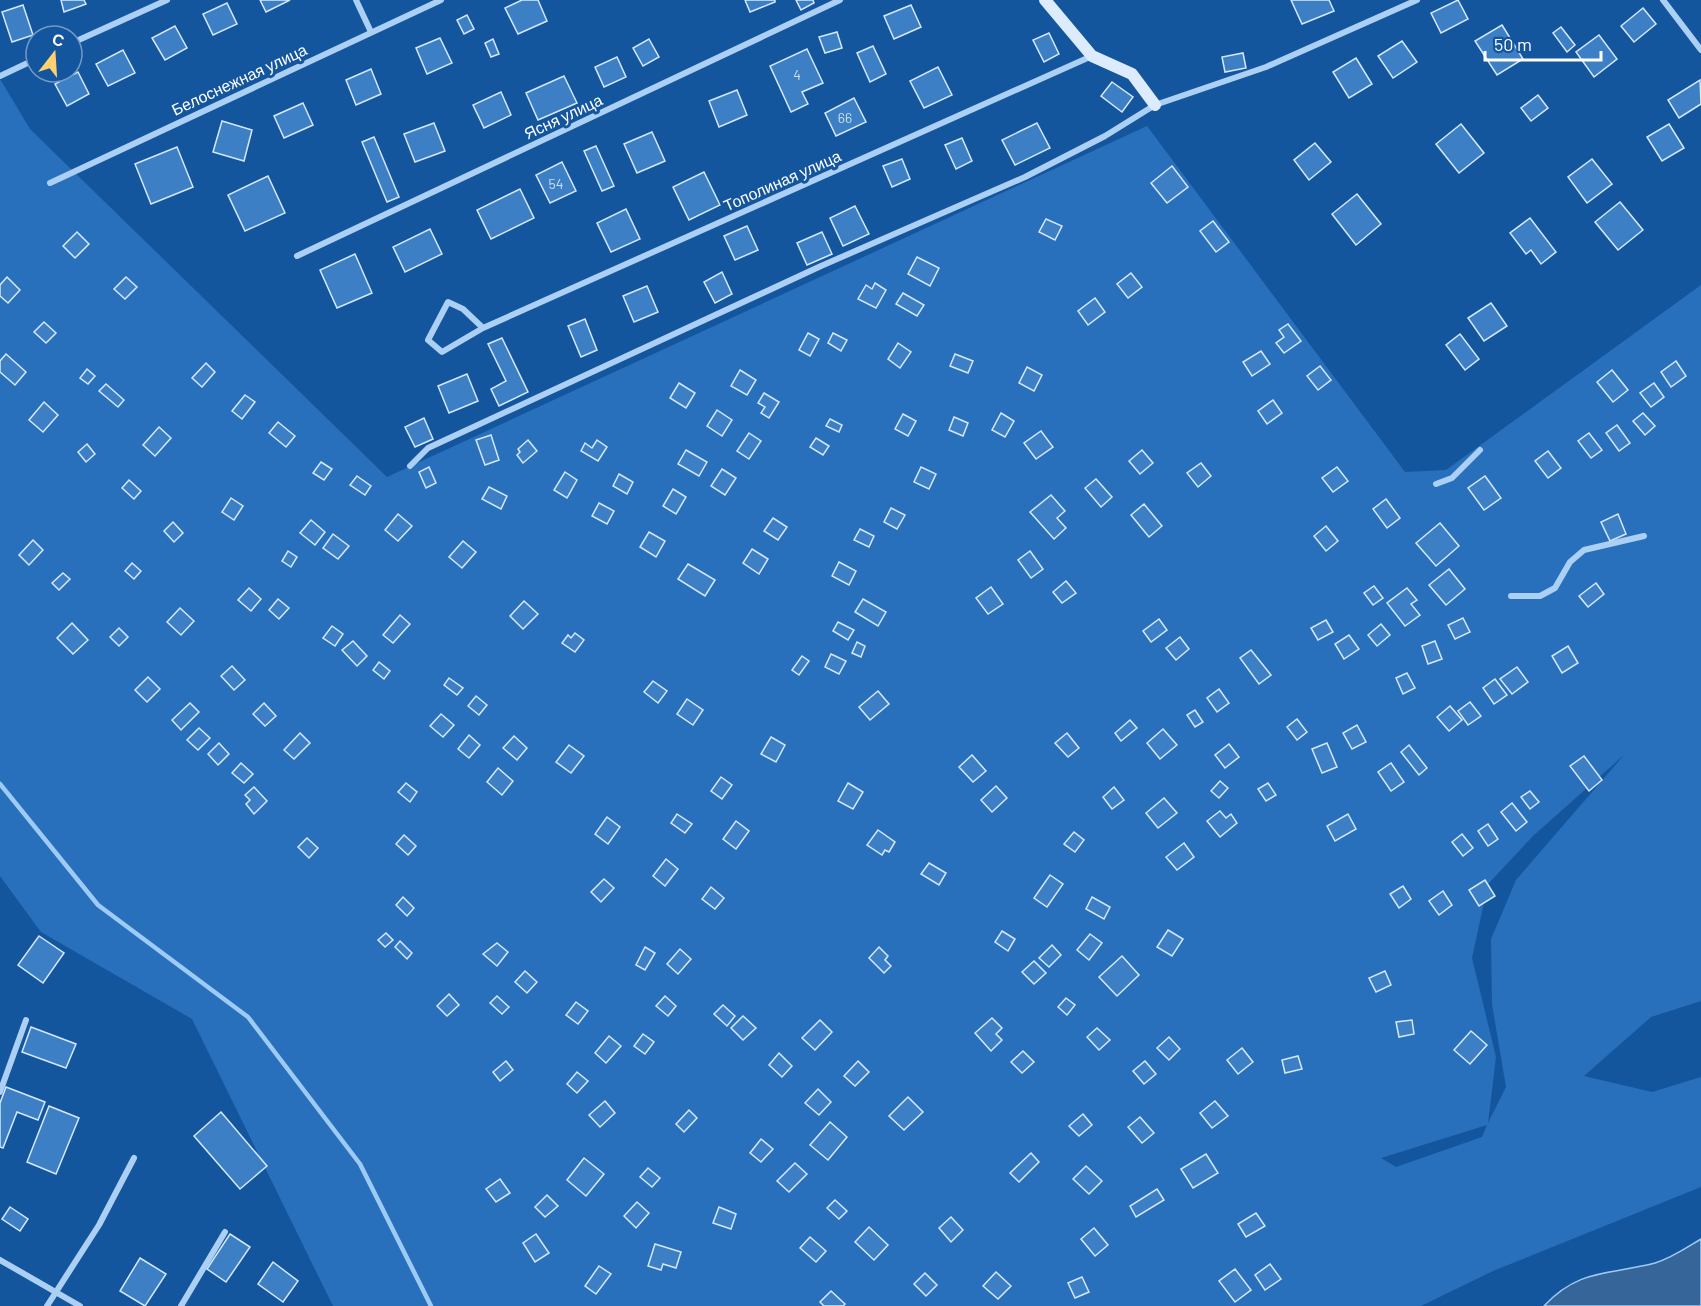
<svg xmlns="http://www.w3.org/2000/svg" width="1701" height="1306" viewBox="0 0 1701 1306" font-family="Barlow,sans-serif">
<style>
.green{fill:#2870bc;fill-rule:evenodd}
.water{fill:#366599;stroke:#9ecaf6;stroke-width:1.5}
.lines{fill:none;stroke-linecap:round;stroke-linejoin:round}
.stream{stroke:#9ecaf6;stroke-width:4.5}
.building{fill:#3d7fc5;stroke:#d5e8fd;stroke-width:1.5}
.street{stroke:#accff4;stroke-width:6}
.secondary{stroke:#dcebfd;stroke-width:12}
.labels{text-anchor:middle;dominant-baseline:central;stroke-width:6;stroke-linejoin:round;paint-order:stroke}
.number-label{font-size:14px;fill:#cedff0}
.street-label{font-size:16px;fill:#fff;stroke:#14569e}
</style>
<rect width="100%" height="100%" fill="#14569e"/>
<path class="green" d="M0,79l30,50 357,348 760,-351 258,346 41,-2 255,-185v716l-50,16 -67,59 68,16 49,-15v110l-208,84 -72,35h-1088l-141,-287 -151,-87 -41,-56zM1624,755l-108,125 -25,59 1,65 14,83 -18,36 8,-66 -24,-99 16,-74 45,-48zM1487,1125l-5,12 -86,30 -15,-9z"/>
<path class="water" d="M1701,1239v67h-157c35,-38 66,-31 111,-43 17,-5 31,-15 46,-24z"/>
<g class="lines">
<polyline class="stream" points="0,784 98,905 248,1017 360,1164 431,1306"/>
</g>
<g class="building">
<polygon points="61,0 84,0 86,4 64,12"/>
<polygon points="260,0 290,0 266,12"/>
<polygon points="522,0 538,0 547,21 518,34 505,8"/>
<polygon points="745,0 775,0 775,2 750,12"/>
<polygon points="796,0 813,0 814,3 801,10"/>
<polygon points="1291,0 1329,0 1334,11 1302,24"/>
<polygon points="1458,0 1468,19 1441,33 1431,13"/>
<polygon points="227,3 237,24 213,35 203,14"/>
<polygon points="23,5 33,35 12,42 2,12"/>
<polygon points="911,5 921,27 894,39 884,16"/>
<polygon points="1643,8 1656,24 1634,42 1621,26"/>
<polygon points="467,15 474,29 464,34 457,20"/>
<polygon points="1502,25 1523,59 1497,75 1475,41"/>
<polygon points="175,26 187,48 165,60 152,38"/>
<polygon points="1561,27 1575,45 1567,52 1553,33"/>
<polygon points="837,32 842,48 825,53 819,37"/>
<polygon points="1049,33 1059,54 1044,62 1033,40"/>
<polygon points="1599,35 1617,59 1594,77 1576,52"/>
<polygon points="440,38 452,63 427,74 416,48"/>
<polygon points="493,39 499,54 491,57 485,43"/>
<polygon points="649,39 659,57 643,66 633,48"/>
<polygon points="1402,41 1417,62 1393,78 1378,56"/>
<polygon points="873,46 886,74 870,82 857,53"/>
<polygon points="807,49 823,83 802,92 808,104 791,112 770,66"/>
<polygon points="123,50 135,73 108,86 96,64"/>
<polygon points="1243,53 1246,68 1225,72 1222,57"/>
<polygon points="617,57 626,77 604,87 595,67"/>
<polygon points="1356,58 1372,84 1349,98 1333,72"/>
<polygon points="938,67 952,95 924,108 910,81"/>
<polygon points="371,69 381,94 356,105 346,80"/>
<polygon points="78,72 89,94 67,106 55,84"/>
<polygon points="564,76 577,103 538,120 526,93"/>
<polygon points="1700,80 1701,104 1679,118 1668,100"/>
<polygon points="1112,82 1133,97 1122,112 1101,96"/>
<polygon points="737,90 747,115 719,127 709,101"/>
<polygon points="501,92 511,115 484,128 473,105"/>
<polygon points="1538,95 1548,108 1531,121 1521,108"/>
<polygon points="854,98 866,122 836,136 825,113"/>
<polygon points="303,103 313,125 284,138 274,116"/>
<polygon points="222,121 252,130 244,161 213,152"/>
<polygon points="434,123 445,151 415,162 404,134"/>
<polygon points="1037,123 1050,148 1015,165 1002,140"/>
<polygon points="1461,124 1484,153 1459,173 1436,144"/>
<polygon points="1669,124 1684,148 1662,161 1647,137"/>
<polygon points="652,132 665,161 637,173 624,144"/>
<polygon points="374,137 399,197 387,202 362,142"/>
<polygon points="962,138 972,161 956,169 945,145"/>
<polygon points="1315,143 1331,162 1309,180 1294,160"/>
<polygon points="596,146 614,186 602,191 584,151"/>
<polygon points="177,147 193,187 151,204 135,164"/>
<polygon points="902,159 910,179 892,187 883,166"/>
<polygon points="1592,159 1612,184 1587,203 1568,177"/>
<polygon points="562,162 576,191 550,203 536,175"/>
<polygon points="1172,166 1188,187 1167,203 1151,183"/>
<polygon points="704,172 720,205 689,220 673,187"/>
<polygon points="268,176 285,213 245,231 228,195"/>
<polygon points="520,189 534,218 491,239 477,210"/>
<polygon points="1357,194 1381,224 1356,245 1332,214"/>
<polygon points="1620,202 1643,230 1618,250 1595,222"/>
<polygon points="855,206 869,234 843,246 830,218"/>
<polygon points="626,209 640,239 611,252 597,223"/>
<polygon points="1530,218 1556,252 1541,264 1531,250 1526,254 1510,233"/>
<polygon points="1046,219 1062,226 1055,240 1039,232"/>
<polygon points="1213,221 1229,242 1216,252 1200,231"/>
<polygon points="747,226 758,250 735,260 724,236"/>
<polygon points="430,229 442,254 405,272 393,247"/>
<polygon points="77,232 89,244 75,258 63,246"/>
<polygon points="822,232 832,254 807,265 797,243"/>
<polygon points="355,254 372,293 337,308 320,270"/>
<polygon points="917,257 939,268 930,286 908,274"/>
<polygon points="722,272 732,294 715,303 704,282"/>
<polygon points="1131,273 1142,287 1128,298 1117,284"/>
<polygon points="7,277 20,290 8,303 0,296 0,285"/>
<polygon points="126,277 137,287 125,299 114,289"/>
<polygon points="875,283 886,290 876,308 858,299 866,285 872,289"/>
<polygon points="647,286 658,312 634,322 623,296"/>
<polygon points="903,293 924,305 917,316 896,304"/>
<polygon points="1095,298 1105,312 1088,325 1078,311"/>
<polygon points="1491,303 1507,326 1484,341 1468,318"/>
<polygon points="585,319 597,350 581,357 568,326"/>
<polygon points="44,322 56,333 46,343 34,332"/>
<polygon points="1288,324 1301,341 1284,353 1276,343 1284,337 1279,330"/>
<polygon points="808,333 819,339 810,356 799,350"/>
<polygon points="833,333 847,340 841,351 828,343"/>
<polygon points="1460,334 1479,359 1465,370 1446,345"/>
<polygon points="502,338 528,392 499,406 491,389 506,381 488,344"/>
<polygon points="898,343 911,352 900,368 888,359"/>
<polygon points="1261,351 1270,364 1252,376 1243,362"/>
<polygon points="6,354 26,372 15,385 0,372 0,361"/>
<polygon points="955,354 973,361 968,373 950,366"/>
<polygon points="1676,361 1686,376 1671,387 1661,372"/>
<polygon points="206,363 215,372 202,387 192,378"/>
<polygon points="1320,366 1331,380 1318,390 1307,376"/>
<polygon points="1027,367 1042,375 1034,391 1019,383"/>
<polygon points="87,369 95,376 88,384 80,378"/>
<polygon points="740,370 756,380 747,395 731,386"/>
<polygon points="1612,370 1628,390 1613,402 1597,382"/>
<polygon points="467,374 478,401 449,413 438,386"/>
<polygon points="679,383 695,393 686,408 670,398"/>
<polygon points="1654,383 1664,397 1651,407 1640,393"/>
<polygon points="106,384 124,400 118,407 99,391"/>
<polygon points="764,393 779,402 769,418 761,413 765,407 758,403"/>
<polygon points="245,395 255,402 242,419 232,411"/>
<polygon points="1273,400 1282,413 1267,424 1258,411"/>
<polygon points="44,402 58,415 43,432 29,420"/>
<polygon points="717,410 732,420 722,436 707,426"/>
<polygon points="1001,413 1014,421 1005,437 992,430"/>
<polygon points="1643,413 1655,426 1645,435 1633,421"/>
<polygon points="903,414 916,421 908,436 895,429"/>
<polygon points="954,417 968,423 963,436 949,430"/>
<polygon points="424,418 433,439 415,447 405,427"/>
<polygon points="830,419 842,425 839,432 826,426"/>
<polygon points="278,422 295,436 286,447 269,433"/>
<polygon points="1617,425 1630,443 1619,451 1606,433"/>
<polygon points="159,427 171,438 155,456 143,445"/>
<polygon points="1041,431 1053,447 1036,459 1024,443"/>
<polygon points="749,433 761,441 749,459 737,451"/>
<polygon points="1589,433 1602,450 1591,458 1578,441"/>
<polygon points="491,435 499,460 485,465 476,440"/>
<polygon points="816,438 829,446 823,455 810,447"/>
<polygon points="528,440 537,451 523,463 517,455 520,452 518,449"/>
<polygon points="597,440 607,447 598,461 581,451 585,443 592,448"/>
<polygon points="87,444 95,454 86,462 78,452"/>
<polygon points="686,450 707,462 699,476 678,464"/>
<polygon points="1142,450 1153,463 1140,474 1129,461"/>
<polygon points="1548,451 1561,468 1548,478 1535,461"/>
<polygon points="321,462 332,469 324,480 313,473"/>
<polygon points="1201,463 1211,476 1198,487 1187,473"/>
<polygon points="429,467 436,483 426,488 419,472"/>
<polygon points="921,467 936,474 929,489 914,482"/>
<polygon points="1337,467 1348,481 1333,492 1322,478"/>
<polygon points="722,469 736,478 725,495 711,486"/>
<polygon points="565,472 577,480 567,498 554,490"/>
<polygon points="619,474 633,482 627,494 613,486"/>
<polygon points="357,476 371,486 365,495 350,485"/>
<polygon points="1485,476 1501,498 1484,510 1468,488"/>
<polygon points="1096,479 1112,497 1101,507 1085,488"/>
<polygon points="129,480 141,491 134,499 122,488"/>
<polygon points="489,487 507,496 501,509 482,499"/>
<polygon points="673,489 686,497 676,514 663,506"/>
<polygon points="1051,495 1065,511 1057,518 1066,528 1054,539 1030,512"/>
<polygon points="231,498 243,506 234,520 222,512"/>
<polygon points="1386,499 1400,518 1387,528 1373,509"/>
<polygon points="599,503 614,511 607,524 592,516"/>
<polygon points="1144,504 1162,526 1149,537 1131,515"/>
<polygon points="891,508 905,515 897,529 884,522"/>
<polygon points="398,514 412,526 398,541 385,530"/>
<polygon points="1618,514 1626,534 1610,541 1601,522"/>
<polygon points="773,518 787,527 778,540 764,531"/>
<polygon points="311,520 325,532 315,545 300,533"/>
<polygon points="173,522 183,533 174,542 164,531"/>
<polygon points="1440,523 1459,546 1436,566 1416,543"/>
<polygon points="1326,526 1338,541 1326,551 1314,536"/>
<polygon points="860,529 874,536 869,547 854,540"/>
<polygon points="649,532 665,541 656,557 640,547"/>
<polygon points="333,534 349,546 338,559 323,548"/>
<polygon points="33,540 43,550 29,565 19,555"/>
<polygon points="463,541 476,552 462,568 449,557"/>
<polygon points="752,549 768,559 759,574 743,563"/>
<polygon points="288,551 297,557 291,567 282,561"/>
<polygon points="1030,551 1043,569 1031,578 1018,560"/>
<polygon points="839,562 856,571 849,585 832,576"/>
<polygon points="132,563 141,571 134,579 125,571"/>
<polygon points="688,564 715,580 705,596 678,579"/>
<polygon points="1449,569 1465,589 1446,605 1429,585"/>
<polygon points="63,573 70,579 59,590 52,583"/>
<polygon points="1066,581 1076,593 1062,603 1053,592"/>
<polygon points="1596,583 1604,594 1588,607 1579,596"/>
<polygon points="1374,586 1383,598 1373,605 1364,593"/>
<polygon points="991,587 1003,604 988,614 976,598"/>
<polygon points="249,588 261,599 251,611 238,600"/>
<polygon points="1407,588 1417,600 1411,604 1420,615 1405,626 1387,603"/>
<polygon points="278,599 289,608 279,619 269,610"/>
<polygon points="863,599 886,612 878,626 855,612"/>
<polygon points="524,601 538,614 523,629 510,616"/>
<polygon points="180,608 194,621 181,635 167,622"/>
<polygon points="400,615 410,624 393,643 383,635"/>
<polygon points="1463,618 1470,632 1455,639 1448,625"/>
<polygon points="1159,619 1167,630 1151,642 1143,631"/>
<polygon points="1326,620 1333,632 1318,640 1311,628"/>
<polygon points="838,622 854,630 848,640 833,631"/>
<polygon points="72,623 88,640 73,654 57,638"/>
<polygon points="1381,624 1390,635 1377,646 1368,635"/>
<polygon points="332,626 343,634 335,646 323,638"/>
<polygon points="119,628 128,637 119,646 110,637"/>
<polygon points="575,633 584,640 575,652 562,643 568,635 571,638"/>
<polygon points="1349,635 1359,649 1344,659 1335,644"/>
<polygon points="1180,637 1189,649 1176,660 1166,648"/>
<polygon points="353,641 367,656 357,666 342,650"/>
<polygon points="1435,641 1442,659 1428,664 1422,646"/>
<polygon points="857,642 865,646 861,657 852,653"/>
<polygon points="1568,646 1578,663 1562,673 1552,656"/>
<polygon points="1251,650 1271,675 1259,684 1240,658"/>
<polygon points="831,654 846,661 839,674 825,667"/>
<polygon points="802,656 809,661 799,675 792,670"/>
<polygon points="379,662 390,671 384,679 373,670"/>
<polygon points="232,666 245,680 234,690 221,676"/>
<polygon points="1517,667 1528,682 1512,694 1500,679"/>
<polygon points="1407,673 1415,688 1403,694 1396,678"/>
<polygon points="148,677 160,689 147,702 135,690"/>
<polygon points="449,678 463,688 457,695 444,685"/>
<polygon points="1495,679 1507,695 1494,704 1483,688"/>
<polygon points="653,681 667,691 658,703 644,692"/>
<polygon points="1219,689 1229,703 1217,712 1207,698"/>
<polygon points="878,691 889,704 870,720 859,707"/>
<polygon points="476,696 487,705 479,715 468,706"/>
<polygon points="687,699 703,710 693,725 677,714"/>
<polygon points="1470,702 1481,716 1468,725 1458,711"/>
<polygon points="190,703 199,712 181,730 172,720"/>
<polygon points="264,703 276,716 265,726 253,714"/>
<polygon points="1450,706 1462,720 1449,731 1437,717"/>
<polygon points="1195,710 1203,722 1195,727 1187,715"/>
<polygon points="441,714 454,725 443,737 430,726"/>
<polygon points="1297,719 1307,732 1297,740 1287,727"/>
<polygon points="1130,720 1137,728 1121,741 1115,733"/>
<polygon points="1357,725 1366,742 1352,749 1343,733"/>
<polygon points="199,728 210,738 198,750 187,740"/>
<polygon points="1163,729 1177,745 1160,759 1147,743"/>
<polygon points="300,733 310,743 294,759 284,750"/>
<polygon points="1067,733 1079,748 1068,757 1055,743"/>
<polygon points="469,735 480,745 469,758 458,749"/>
<polygon points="514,736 527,748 517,760 503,748"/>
<polygon points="771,737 785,745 776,762 761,754"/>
<polygon points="219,743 229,754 218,765 208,754"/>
<polygon points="1327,743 1337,767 1322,773 1312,749"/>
<polygon points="1229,744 1239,757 1225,768 1215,755"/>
<polygon points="569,745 584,756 571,773 556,762"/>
<polygon points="1409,745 1427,768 1419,775 1401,752"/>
<polygon points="972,755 986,771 973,782 959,767"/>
<polygon points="1584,756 1602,780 1589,791 1570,766"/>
<polygon points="241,763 253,774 244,783 232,773"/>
<polygon points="1391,763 1404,782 1391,791 1378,772"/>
<polygon points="498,768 513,781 502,795 487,782"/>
<polygon points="721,777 732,785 722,799 711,791"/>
<polygon points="1220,781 1228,788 1219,798 1211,791"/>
<polygon points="406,783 417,792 410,802 398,792"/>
<polygon points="848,783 863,792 853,809 838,801"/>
<polygon points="1268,783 1276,795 1266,801 1258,789"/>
<polygon points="996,786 1007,798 992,812 981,800"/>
<polygon points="254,787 267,801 254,814 246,804 250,800 245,795"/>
<polygon points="1114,787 1124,800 1112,809 1103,797"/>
<polygon points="1530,791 1539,802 1530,809 1521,797"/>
<polygon points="1164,798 1177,813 1158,828 1146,813"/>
<polygon points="1512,803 1527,822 1516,831 1501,812"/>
<polygon points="1220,811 1226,818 1231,814 1237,823 1220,837 1207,821"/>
<polygon points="677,814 692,824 685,833 671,823"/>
<polygon points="1348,814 1356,829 1335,841 1327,826"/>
<polygon points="607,817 620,827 608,844 595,834"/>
<polygon points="736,821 749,831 736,849 723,839"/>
<polygon points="1488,824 1498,839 1488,846 1478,831"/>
<polygon points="878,830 895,842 889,852 885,850 882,855 867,845"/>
<polygon points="1074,832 1084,840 1075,852 1064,844"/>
<polygon points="1462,834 1473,848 1463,856 1452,842"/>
<polygon points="404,835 416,846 408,855 396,844"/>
<polygon points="307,838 318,848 309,858 298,847"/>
<polygon points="1184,843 1194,857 1177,870 1166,857"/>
<polygon points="666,859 678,869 665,886 653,876"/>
<polygon points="929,863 946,873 939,885 921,874"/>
<polygon points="1050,875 1063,884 1047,907 1034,898"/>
<polygon points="604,879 614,888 601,902 591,892"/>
<polygon points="1485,880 1495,896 1479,906 1469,890"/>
<polygon points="1403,886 1411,899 1399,908 1390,894"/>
<polygon points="711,887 724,898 715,909 702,899"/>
<polygon points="1443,891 1452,905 1439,915 1429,901"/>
<polygon points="403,897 414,908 407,916 396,905"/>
<polygon points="1092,897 1110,907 1104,919 1086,909"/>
<polygon points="1168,930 1183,939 1172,956 1157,947"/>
<polygon points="1002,931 1015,939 1008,951 995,942"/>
<polygon points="386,933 393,940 385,947 378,940"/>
<polygon points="1090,934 1102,943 1089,960 1077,950"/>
<polygon points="39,936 64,953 43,983 18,965"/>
<polygon points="400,941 412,953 407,959 395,947"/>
<polygon points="497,943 508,952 497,966 483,954"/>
<polygon points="1052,945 1061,955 1049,967 1039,958"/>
<polygon points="645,947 655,953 645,970 636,965"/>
<polygon points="879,947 888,956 885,960 891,966 884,973 869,958"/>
<polygon points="680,949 691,959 678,974 667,964"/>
<polygon points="1122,956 1139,975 1117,996 1099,977"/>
<polygon points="1034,961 1046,973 1034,984 1022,972"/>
<polygon points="525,971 537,982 527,993 515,982"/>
<polygon points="1385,971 1391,985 1376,992 1369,978"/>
<polygon points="449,994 459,1005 447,1016 437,1006"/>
<polygon points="497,996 509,1007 502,1014 490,1003"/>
<polygon points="665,996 676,1006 668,1016 656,1006"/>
<polygon points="1066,998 1075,1005 1067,1015 1058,1007"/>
<polygon points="576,1002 588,1011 578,1024 566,1015"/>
<polygon points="723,1005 735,1016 727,1026 714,1014"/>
<polygon points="743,1016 756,1028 743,1040 731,1028"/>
<polygon points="992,1018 1002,1028 996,1034 1002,1040 991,1051 975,1033"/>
<polygon points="820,1020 832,1032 815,1050 802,1038"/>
<polygon points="1412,1020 1414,1034 1399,1037 1396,1022"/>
<polygon points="31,1027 76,1044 66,1068 22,1052"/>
<polygon points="1097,1028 1110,1040 1099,1050 1087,1037"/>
<polygon points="1471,1031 1487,1045 1470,1064 1454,1050"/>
<polygon points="643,1034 654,1042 645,1054 634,1046"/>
<polygon points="609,1036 621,1046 606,1063 595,1053"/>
<polygon points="1169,1037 1180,1049 1169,1060 1157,1048"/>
<polygon points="1242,1048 1253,1062 1238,1074 1227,1060"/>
<polygon points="1023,1051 1034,1062 1022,1073 1011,1062"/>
<polygon points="779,1053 792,1066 782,1077 769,1065"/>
<polygon points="1298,1056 1302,1069 1285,1073 1282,1060"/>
<polygon points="506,1061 513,1070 500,1081 493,1072"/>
<polygon points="858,1061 869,1072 855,1086 844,1076"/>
<polygon points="1145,1061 1156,1074 1144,1084 1133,1071"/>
<polygon points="577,1072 588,1081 577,1093 567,1084"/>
<polygon points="6,1087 45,1102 38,1120 17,1112 3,1148 0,1147 0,1103"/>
<polygon points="818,1089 831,1102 819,1115 805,1103"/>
<polygon points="908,1097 923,1112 904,1130 889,1116"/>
<polygon points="605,1101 615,1113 600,1127 589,1115"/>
<polygon points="1215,1101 1228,1116 1212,1128 1200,1113"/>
<polygon points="49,1106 79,1118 56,1174 27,1162"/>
<polygon points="689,1110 697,1118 684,1132 676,1124"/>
<polygon points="221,1112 267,1166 240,1189 194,1136"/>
<polygon points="1083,1114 1092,1125 1079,1136 1069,1126"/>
<polygon points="1140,1117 1154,1133 1142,1143 1128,1127"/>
<polygon points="830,1122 847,1137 828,1160 810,1145"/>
<polygon points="761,1139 773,1149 761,1162 750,1153"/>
<polygon points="1031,1153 1039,1162 1019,1182 1010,1173"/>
<polygon points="1206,1154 1218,1173 1193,1188 1181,1169"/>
<polygon points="584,1158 604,1174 586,1196 567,1180"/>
<polygon points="795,1163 807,1174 789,1192 777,1181"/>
<polygon points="1086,1166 1102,1181 1089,1194 1073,1179"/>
<polygon points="648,1168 660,1178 652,1187 640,1177"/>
<polygon points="500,1179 510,1193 496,1202 486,1189"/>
<polygon points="1157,1189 1164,1200 1136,1217 1130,1206"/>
<polygon points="547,1195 558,1206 545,1217 535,1207"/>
<polygon points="835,1200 847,1211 839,1219 827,1208"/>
<polygon points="637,1202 649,1213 636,1228 624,1216"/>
<polygon points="10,1207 28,1219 20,1231 2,1219"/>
<polygon points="719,1207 736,1214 731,1229 713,1223"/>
<polygon points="1256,1213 1265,1226 1246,1237 1238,1224"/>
<polygon points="951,1217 963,1230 951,1242 939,1228"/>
<polygon points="869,1227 888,1245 874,1260 855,1242"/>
<polygon points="1094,1228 1108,1245 1095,1256 1081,1239"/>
<polygon points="230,1234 250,1247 226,1282 207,1269"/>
<polygon points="536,1234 549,1253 535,1262 523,1243"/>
<polygon points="810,1237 826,1251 816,1262 800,1248"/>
<polygon points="655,1244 681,1252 676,1268 663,1264 661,1270 648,1266"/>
<polygon points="140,1258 166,1274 145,1306 120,1291"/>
<polygon points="273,1262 298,1281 283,1302 258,1284"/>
<polygon points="1270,1264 1281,1279 1265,1290 1255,1275"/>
<polygon points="599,1266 611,1274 596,1294 585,1286"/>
<polygon points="1235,1269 1251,1290 1235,1302 1219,1281"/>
<polygon points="996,1272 1011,1286 998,1299 983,1286"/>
<polygon points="925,1273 937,1285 926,1296 914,1284"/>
<polygon points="1082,1277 1089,1292 1075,1298 1068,1283"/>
<polygon points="831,1291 845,1304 843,1306 824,1306 820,1302"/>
</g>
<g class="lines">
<g class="street">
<polyline points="356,0 371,32"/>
<polyline points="1663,0 1701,50"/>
<polyline points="72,43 167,0"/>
<polyline points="0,76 36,59"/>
<polyline points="50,183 441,0"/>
<polyline points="297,256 840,0"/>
<polyline points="483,328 463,309 448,302 428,340 442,352 483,328 1092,56"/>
<polyline points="410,466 428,448 821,266 1025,177 1105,136 1155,105 1266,67 1417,0"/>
<polyline points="1436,484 1452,478 1480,450"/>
<polyline points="1511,596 1540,596 1555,588 1570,562 1584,550 1644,536"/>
<polyline points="0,1092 26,1020"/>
<polyline points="0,1260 80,1306"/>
<polyline points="47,1306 99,1225 134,1158"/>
<polyline points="181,1306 225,1232"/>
</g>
<polyline class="secondary" points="1045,0 1092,56 1132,74 1155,105"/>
</g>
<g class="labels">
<g class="number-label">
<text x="797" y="74">4</text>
<text x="845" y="117">66</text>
<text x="556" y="183">54</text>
</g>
<g class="street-label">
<text transform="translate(239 79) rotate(-25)">Белоснежная улица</text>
<text transform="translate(563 116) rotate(-25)">Ясня улица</text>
<text transform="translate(782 180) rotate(-24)">Тополиная улица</text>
</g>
</g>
<g transform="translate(54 54) rotate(17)"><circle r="28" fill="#14569e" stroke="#729ac5" stroke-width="1.5"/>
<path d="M0-4.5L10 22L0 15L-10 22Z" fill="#ffd06f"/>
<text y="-9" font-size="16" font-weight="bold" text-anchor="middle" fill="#ffffff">С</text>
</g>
<path d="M1485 51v9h116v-9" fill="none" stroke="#ffffff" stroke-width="3"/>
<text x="1494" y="51" font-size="18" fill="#ffffff" stroke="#14569e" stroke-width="4.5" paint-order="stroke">50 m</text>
</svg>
